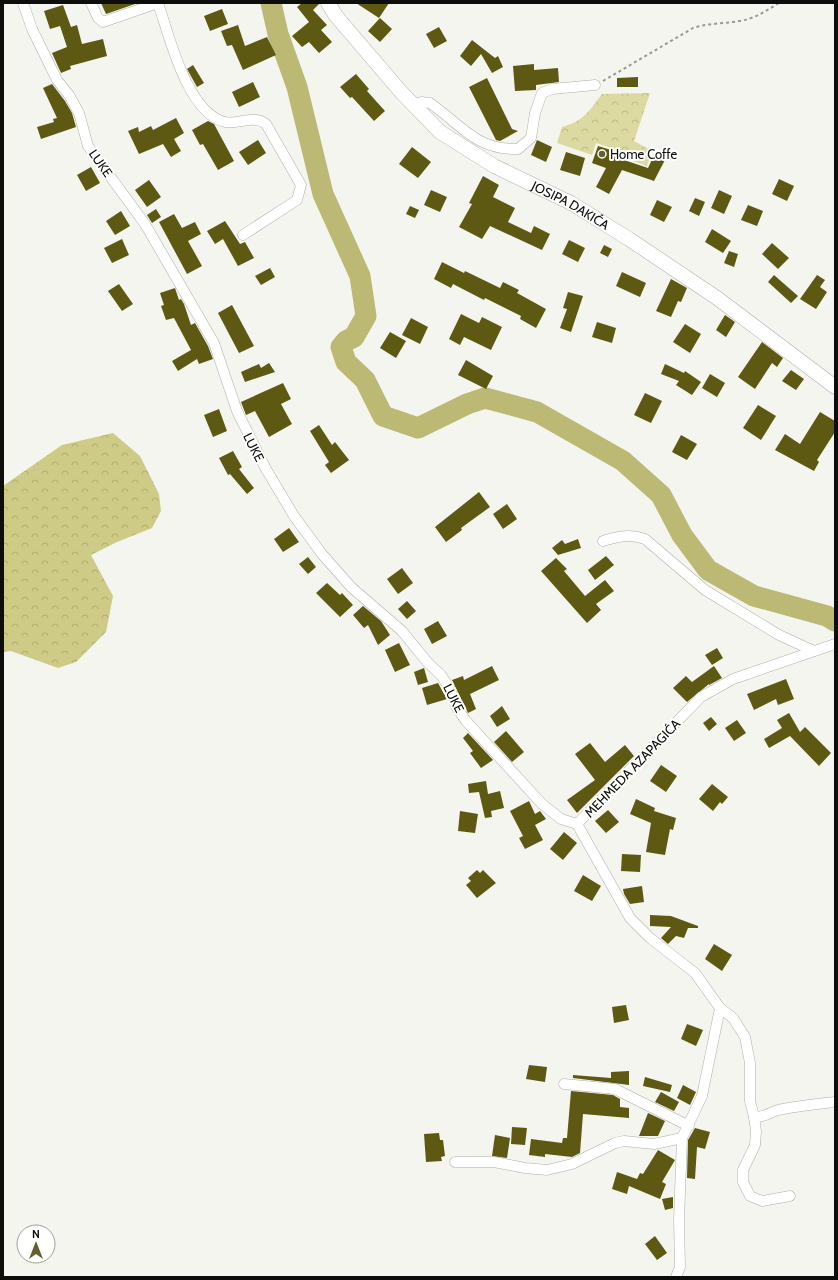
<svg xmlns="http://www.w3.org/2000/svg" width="838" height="1280" viewBox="0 0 838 1280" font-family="Cabin,sans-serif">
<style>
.forest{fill:url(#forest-crowns)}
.park{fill:url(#park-crowns)}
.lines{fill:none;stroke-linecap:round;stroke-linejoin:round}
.river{stroke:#bcb975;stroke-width:21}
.building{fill:#5d5912}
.minor-casing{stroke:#aeaeaa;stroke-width:11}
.secondary-casing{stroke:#aeaeaa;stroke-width:15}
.path{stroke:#989894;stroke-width:2;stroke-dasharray:3 3;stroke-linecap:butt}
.minor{stroke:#fff;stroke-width:10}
.secondary{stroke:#fff;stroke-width:14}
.poi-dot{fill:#62602c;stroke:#fffffe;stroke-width:1.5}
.labels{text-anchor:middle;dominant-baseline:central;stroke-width:4;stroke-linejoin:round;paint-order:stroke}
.poi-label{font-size:13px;fill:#0d0d0b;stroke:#fffffe;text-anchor:start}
.street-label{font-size:13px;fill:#0d0d0b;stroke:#fffffe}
</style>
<defs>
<pattern id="forest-crowns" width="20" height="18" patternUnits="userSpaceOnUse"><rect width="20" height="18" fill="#cecb87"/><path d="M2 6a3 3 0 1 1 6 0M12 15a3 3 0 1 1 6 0" fill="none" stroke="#b0ad73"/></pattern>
<pattern id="park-crowns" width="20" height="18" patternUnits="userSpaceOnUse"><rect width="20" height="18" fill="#dcdaa0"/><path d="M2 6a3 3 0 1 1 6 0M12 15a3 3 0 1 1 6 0" fill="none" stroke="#bcba88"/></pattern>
</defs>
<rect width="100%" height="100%" fill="#f5f5f0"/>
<polygon class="forest" points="113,433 140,456 159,494 161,511 152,528 117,542 91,555 113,596 106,632 76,662 58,668 11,651 3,652 3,486 62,445"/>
<path class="park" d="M650,93l-16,48 18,10 -5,15 -33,-12 1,-5 -19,-6 -4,12 -35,-12 5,-16c22,-6 27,-16 40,-33z"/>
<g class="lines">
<polyline class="river" points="271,3 278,34 297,87 323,194 360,276 366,316 354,337 346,341 341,347 346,362 365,380 383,416 418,428 467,404 485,398 537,412 623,461 661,495 682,535 708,570 754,596 827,616 835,621"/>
</g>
<g class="building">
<polygon points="101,3 138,3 106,14"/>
<polygon points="302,3 320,3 313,10 327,25 321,30 332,42 319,53 309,42 302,47 292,36 309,22 297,7"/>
<polygon points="356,3 389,3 379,18"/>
<polygon points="63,5 71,27 77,25 82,44 103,39 107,56 70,66 71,69 61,73 52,53 67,47 60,26 50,29 44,11"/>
<polygon points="222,9 228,24 210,31 204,16"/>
<polygon points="380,18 392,29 380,42 368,31"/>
<polygon points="238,25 245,46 267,37 276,55 243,70 232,45 227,46 221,31"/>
<polygon points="439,27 447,41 434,48 426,34"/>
<polygon points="472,40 495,58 498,56 503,67 492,73 481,54 471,66 460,56"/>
<polygon points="534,64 534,70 558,68 559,82 536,85 536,90 515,91 513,66"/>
<polygon points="193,65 204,83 197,87 187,69"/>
<polygon points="356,74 369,89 367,91 385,111 374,121 352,97 350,98 340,87"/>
<polygon points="638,77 638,87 617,87 617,78"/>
<polygon points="487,78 512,129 518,131 500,141 496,140 469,87"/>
<polygon points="253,82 260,97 239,107 232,92"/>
<polygon points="52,84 65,101 72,113 76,127 41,139 37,127 54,122 53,119 57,118 43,88"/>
<polygon points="176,118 184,133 174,139 181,151 171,157 163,144 139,154 128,131 138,127 139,132 151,126 153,130"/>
<polygon points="208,121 214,124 234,161 218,170 203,144 200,145 192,130"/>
<polygon points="258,140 266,153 248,165 239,152"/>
<polygon points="537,140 552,147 546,162 531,155"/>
<polygon points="598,146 611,150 609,155 648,168 655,153 666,158 654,181 622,170 609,194 596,187 606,168 592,163"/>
<polygon points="412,147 431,162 418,178 399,164"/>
<polygon points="566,152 585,158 580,176 560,170"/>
<polygon points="91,167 100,183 86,191 77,175"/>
<polygon points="483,176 499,185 493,197 515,208 508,222 531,233 534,226 550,234 542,250 490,226 482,239 459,227 472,204 469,203"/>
<polygon points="779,179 794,186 787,201 772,194"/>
<polygon points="149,180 161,197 147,207 135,190"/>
<polygon points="431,190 447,197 440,212 424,205"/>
<polygon points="719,190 732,196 724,214 711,208"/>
<polygon points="695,198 705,202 699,216 689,211"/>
<polygon points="657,200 672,207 664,222 650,215"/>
<polygon points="748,205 763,211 757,226 741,220"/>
<polygon points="410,206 419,210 415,218 406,214"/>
<polygon points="156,209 161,217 152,223 147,215"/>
<polygon points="121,211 130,226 115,235 106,221"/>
<polygon points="174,214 182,228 195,222 201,234 188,241 202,266 187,274 159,222"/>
<polygon points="225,221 240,244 245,242 254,258 238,266 223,239 215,244 207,231"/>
<polygon points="712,229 731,241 723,253 705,242"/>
<polygon points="122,239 129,255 112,263 104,248"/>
<polygon points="569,240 585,248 578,262 562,254"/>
<polygon points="772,243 789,258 778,269 762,254"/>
<polygon points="604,245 612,249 608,257 600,253"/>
<polygon points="729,251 738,254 734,267 724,263"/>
<polygon points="442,262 464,273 465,271 500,288 503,282 519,290 517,293 546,309 536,328 520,319 521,316 485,298 484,300 453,284 451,288 434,279"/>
<polygon points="270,268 275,277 261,285 255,276"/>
<polygon points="622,272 646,283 640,297 616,286"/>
<polygon points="774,275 798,296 791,303 768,282"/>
<polygon points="817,275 825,280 820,287 827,292 816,309 800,299"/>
<polygon points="671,279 687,288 681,302 678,301 671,317 656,311"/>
<polygon points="119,284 133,304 122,311 108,291"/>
<polygon points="175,288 179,300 181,299 184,304 191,325 195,323 208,346 213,359 199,364 197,359 178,371 172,361 191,350 174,318 166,320 161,306 164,305 160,293"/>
<polygon points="568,292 583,296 571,332 560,328 567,309 563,308"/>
<polygon points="232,305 254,346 239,353 218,313"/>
<polygon points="461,314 479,323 482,317 502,327 491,350 464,337 460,345 449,339"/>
<polygon points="725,315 735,322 726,337 716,330"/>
<polygon points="411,318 428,327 420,344 402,335"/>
<polygon points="597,322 616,328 612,343 592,337"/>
<polygon points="685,324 701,334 690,353 673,342"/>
<polygon points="390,332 406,341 396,358 380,348"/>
<polygon points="762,342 783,358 777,367 772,363 755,389 738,377"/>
<polygon points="466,360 493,376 486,389 458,375"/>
<polygon points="269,363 275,372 245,382 241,372 259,364 261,368"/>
<polygon points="665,364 684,373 685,371 701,382 692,395 676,385 679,381 661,374"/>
<polygon points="791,370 804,379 796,390 782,381"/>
<polygon points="710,374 725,383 717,397 702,388"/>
<polygon points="283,383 291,399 281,404 292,424 269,437 255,411 246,415 241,402"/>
<polygon points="645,393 662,401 651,423 634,415"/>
<polygon points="758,405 776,416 761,440 743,428"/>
<polygon points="219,409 227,431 213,437 204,415"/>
<polygon points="820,412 835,421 835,432 817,460 819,462 814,471 775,450 785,434 800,444"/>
<polygon points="319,425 332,445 335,442 349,460 331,473 325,465 329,462 310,431"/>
<polygon points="681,435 697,444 687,460 672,452"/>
<polygon points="233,451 242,467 239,469 254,488 247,494 230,474 228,475 219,458"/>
<polygon points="479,492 490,507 461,528 462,530 446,542 435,527"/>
<polygon points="507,504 517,519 503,529 493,514"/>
<polygon points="289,528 299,542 283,552 274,539"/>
<polygon points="578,539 581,548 558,555 552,548 562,540 565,544"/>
<polygon points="606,556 614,565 595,580 588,570"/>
<polygon points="308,557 316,567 308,574 299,564"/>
<polygon points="556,558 567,569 564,571 585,596 605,580 614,591 596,604 601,610 587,623 541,571"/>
<polygon points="402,568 413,583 398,594 387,579"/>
<polygon points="327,583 340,595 342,593 353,605 340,617 316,593"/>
<polygon points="407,601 416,611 407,619 398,609"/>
<polygon points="363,606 381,621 390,635 378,645 368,625 364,628 353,615"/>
<polygon points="438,621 447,636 432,644 424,629"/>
<polygon points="399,643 410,665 395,672 385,650"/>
<polygon points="717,648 723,658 712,665 705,655"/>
<polygon points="492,666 499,680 470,694 476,709 468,713 452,680 463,676 464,680"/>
<polygon points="714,666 722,678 709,685 709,684 687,702 673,688 686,676 692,682"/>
<polygon points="424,668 428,682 418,685 414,672"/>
<polygon points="786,679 794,699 778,705 776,699 754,710 747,694"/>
<polygon points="438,683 447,699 427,705 422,688"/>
<polygon points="502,706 510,719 497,727 490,716"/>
<polygon points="789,713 800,732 805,727 831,753 819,766 790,736 769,748 764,739 782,728 777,720"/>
<polygon points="711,717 717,724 709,731 703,723"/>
<polygon points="737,720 746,733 734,741 725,728"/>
<polygon points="506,731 524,752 512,762 494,742"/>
<polygon points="468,733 493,760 481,768 470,753 473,751 463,738"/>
<polygon points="590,743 605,762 625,745 634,756 577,813 567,800 595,780 575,754"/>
<polygon points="661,765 677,776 666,792 650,781"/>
<polygon points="486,781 488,794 500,791 504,808 491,811 492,817 485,818 479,792 469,793 468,784"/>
<polygon points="712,784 728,797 722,804 720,802 713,811 699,799"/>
<polygon points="636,799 655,808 654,811 676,818 673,830 670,829 665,855 646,852 651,823 630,814"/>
<polygon points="529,801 535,814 540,811 546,819 535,825 543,840 525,849 519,838 523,836 510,811"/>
<polygon points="608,810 619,822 606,833 595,821"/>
<polygon points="460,811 478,814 475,833 458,831"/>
<polygon points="564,832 577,843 563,860 550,849"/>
<polygon points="622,854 641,855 640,872 621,871"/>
<polygon points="477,870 480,873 483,870 496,883 477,898 466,885 471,881 468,878"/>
<polygon points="583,875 601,886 592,901 574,891"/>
<polygon points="642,886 644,902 630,904 624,894 623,889"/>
<polygon points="650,915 671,916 698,926 698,928 688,928 684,938 676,936 668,944 661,938 671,927 650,926"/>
<polygon points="714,944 732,955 722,971 705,959"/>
<polygon points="626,1005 629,1020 614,1023 612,1007"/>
<polygon points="687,1024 703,1030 696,1046 681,1039"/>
<polygon points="529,1065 547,1067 545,1082 526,1079"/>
<polygon points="629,1071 629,1085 573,1078 573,1075 611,1078 611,1072"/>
<polygon points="645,1077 672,1085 670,1092 643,1086"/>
<polygon points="683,1085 696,1092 690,1105 677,1098"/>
<polygon points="571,1091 613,1095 620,1099 620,1107 629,1108 629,1118 583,1114 580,1153 572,1157 545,1154 545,1157 529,1155 531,1139 562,1143 563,1138 567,1138"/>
<polygon points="661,1092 679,1102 674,1111 655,1102"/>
<polygon points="648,1113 665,1121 658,1136 639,1136"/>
<polygon points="512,1127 527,1128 525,1145 511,1144"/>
<polygon points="695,1128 710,1132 705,1149 697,1147 695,1179 687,1178 688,1140"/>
<polygon points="439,1133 440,1140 443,1140 445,1156 441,1157 442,1161 426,1162 424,1134"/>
<polygon points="495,1135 510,1138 507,1158 492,1156"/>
<polygon points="658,1150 675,1160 662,1182 666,1184 660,1199 629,1186 627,1194 612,1189 617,1172 637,1179 640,1173 643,1174"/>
<polygon points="673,1197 673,1208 665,1210 662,1199"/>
<polygon points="655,1236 667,1253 657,1260 645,1244"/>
</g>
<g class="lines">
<defs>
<g id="minor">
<polyline points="23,3 32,29 57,80 69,95 79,113 88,146 145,224 214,343 237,411 266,469 294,516 322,554 351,587 402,631 428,663 441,675 450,689 457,708 466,721 542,804 561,819 577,824"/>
<polyline points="91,3 98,18 103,22 158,3"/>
<path d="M158,3c11,32 29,110 67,119 13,3 29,-8 41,2l35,61 -4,15 -54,35"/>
<path d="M414,105l7,-3 9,1c32,22 45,47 88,46l13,-11 4,-25 7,-20 10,-4 43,-4"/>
<path d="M603,541c16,-5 27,-7 42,-2l60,51 74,45 35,16"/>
<path d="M577,824l53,94 20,20 45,35 25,35 13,10 12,19 5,26v38l4,16c10,1 16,-5 24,-7 19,-4 38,-6 57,-8"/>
<polyline points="577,824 701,697 733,679 835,644"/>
<polyline points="564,1084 615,1089 689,1126"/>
<polyline points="754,1117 756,1131 755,1145 743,1170 743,1182 750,1196 762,1201 790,1196"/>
<polyline points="455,1162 494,1162 525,1168 547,1170 572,1164 615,1143 624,1141 654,1144 682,1138"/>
<polyline points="676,1277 680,1267 679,1220 682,1138 702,1096 720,1008"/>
</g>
<g id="secondary">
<path id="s1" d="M328,3l8,13 65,76 39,40 54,34 77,37 58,36 88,59 118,89"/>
</g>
</defs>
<use href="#minor" class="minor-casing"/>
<use href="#secondary" class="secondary-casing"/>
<path class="path" d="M603,81l90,-53c15,-5 30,-4 46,-7 15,-2 27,-10 40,-18"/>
<use href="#minor" class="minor"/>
<use href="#secondary" class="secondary"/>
</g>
<circle class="poi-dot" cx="602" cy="154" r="4"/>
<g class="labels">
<g class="poi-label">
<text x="610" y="154">Home Coffe</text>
</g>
<g class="street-label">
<text transform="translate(101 163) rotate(55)">LUKE</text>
<text stroke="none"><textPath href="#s1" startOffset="321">JOSIPA DAKIĆA</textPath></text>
<text transform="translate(254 447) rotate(63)">LUKE</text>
<text transform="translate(454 698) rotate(63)">LUKE</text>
<text transform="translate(632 768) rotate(-46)">MEHMEDA AZAPAGIĆA</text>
</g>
</g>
<rect width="838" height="1280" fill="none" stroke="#0d0d0b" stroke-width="8"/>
<g transform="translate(36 1244)"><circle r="19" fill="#fffffe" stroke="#9e9e9d"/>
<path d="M0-3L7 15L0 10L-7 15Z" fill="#62602c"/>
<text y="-6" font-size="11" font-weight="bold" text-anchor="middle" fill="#0d0d0b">N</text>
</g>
</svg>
